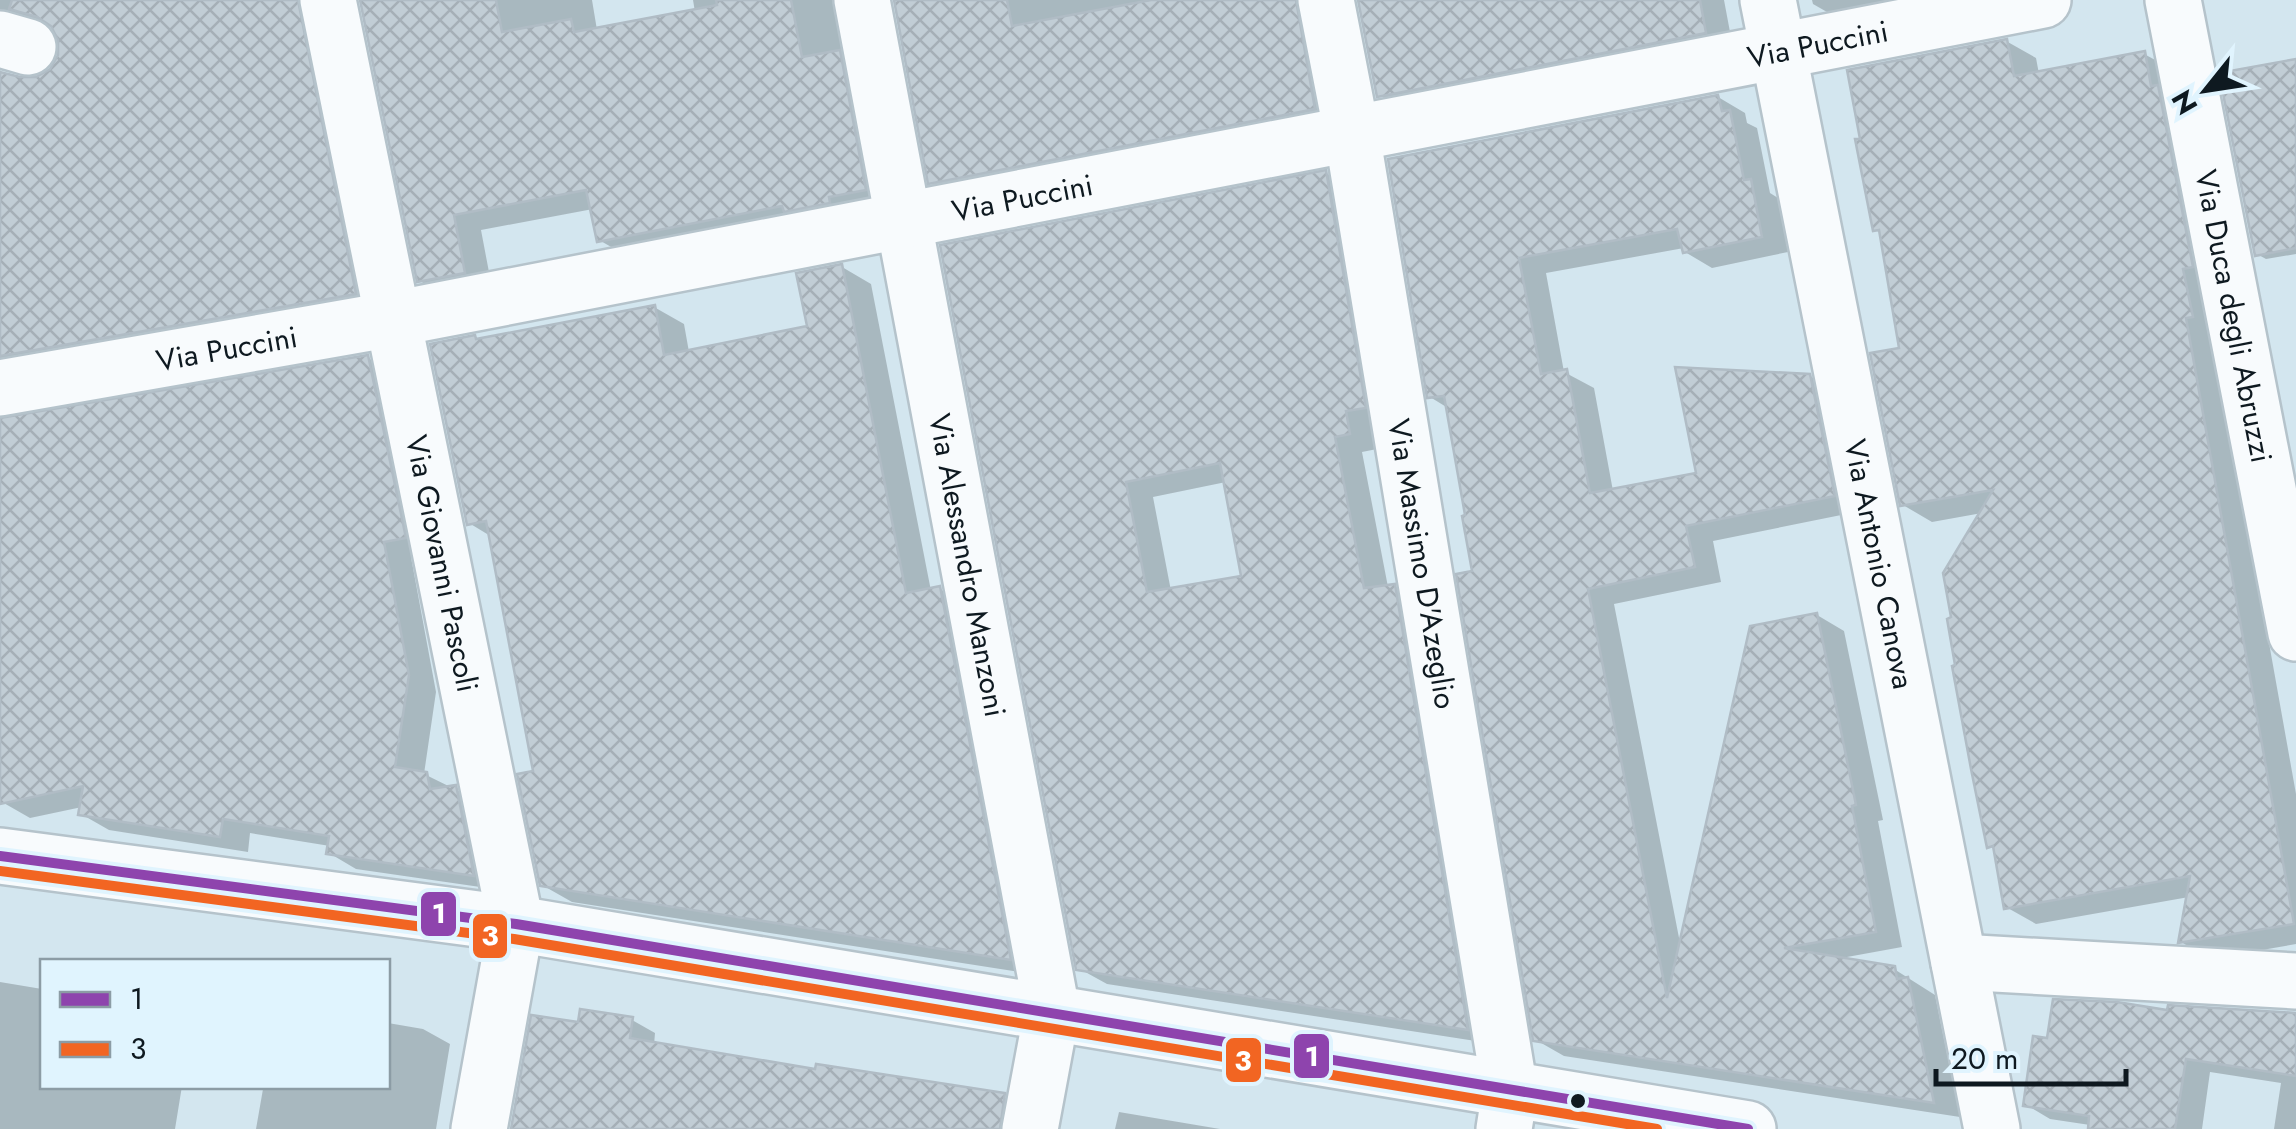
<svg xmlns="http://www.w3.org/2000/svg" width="2296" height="1129" viewBox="0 0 2296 1129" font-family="Jost,sans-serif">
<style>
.shadow{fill:#0003;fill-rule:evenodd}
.building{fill:url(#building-cross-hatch);stroke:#b0bcc5;stroke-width:2.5;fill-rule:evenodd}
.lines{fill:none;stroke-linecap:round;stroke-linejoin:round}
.minor-casing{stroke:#b5c3cb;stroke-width:60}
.minor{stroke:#f8fbfd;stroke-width:55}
.bus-1-casing{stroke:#e0f4fe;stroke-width:18}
.bus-2-casing{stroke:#e0f4fe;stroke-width:18}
.bus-1{stroke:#8e44ad;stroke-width:10}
.bus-2{stroke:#f26522;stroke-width:10}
.bus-dot{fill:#0e1920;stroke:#e0f4fe;stroke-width:4}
.labels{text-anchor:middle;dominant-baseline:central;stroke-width:9;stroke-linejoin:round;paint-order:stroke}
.street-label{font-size:30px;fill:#0e1920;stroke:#e0f4fe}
.line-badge{stroke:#e0f4fe;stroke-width:4}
.badge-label{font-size:28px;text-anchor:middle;font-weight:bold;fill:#fff}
</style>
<defs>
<pattern id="building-cross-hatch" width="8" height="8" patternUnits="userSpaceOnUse" patternTransform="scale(2.5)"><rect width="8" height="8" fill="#c1cdd5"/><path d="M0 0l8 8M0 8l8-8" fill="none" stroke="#a5afb7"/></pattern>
</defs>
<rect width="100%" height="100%" fill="#d3e6ef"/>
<g class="shadow">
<polygon points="0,0 330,0 382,309 0,390 0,70 3,75 37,79 52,71 60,57 61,40 54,28 38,23 0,42"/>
<polygon points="362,0 592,0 597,30 695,12 693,0 863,0 892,205 627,256 599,240 593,209 481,230 492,288 447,297 420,281"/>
<polygon points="896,0 1328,0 1342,124 958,198 931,182"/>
<polygon points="1360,0 1724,0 1733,48 1407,111 1379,95"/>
<polygon points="1812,0 1982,0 1841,20 1813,4"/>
<polygon points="2006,41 2036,58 2039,74 2144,54 2174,70 2214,335 2296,794 2296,944 2210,959 2181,942 2189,897 2036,924 2006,907 1996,850 1989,846 1982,513 1932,522 1903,505 1902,350 1881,233 1875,230"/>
<polygon points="2296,61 2296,254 2266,259 2257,254"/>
<polygon points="1718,97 1745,113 1747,123 1757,128 1770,193 1778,198 1788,252 1712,268 1685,252 1684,248 1546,273 1564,372 1594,388 1613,491 1699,475 1810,376 1837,392 1861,511 1713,541 1721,582 1614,604 1681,948 1817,615 1844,631 1883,820 1878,821 1902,947 1836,959 1894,969 1935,995 1960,1117 1564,1056 1536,1040 1468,517 1448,408 1430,397 1391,161"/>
<path d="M1326,173l28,16 23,260 -15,3 26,135 6,-1 28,16 73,442 -388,-60 -29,-16 -135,-721zM1226,482l18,96 -73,13 -18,-94z"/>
<polygon points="842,267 871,284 931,591 940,589 969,606 1039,975 572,902 542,885 536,773 492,537 469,523 475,338 482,341 654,307 684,324 689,352 810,328"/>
<polygon points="368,358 396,374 432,553 411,557 436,692 424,774 483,803 501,890 356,869 329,853 330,846 250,833 248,852 109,830 81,814 82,807 30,818 2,802 0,419"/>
<polygon points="0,982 42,989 42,1086 182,1086 175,1129 0,1129"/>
<polygon points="2169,1013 2296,1014 2296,1129 2274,1129 2281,1083 2210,1072 2202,1129 2097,1129 2090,1125 2050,1119 2025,1104 2049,1041"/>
<polygon points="632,1020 655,1033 654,1045 817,1072 999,1094 1022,1108 1018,1129 513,1129 580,1025"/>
<polygon points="388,1023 423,1029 450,1044 436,1129 256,1129 263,1089 247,1086 388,1086"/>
<polygon points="1119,1112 1220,1129 1115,1129"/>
</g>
<g class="building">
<polygon points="12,0 298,0 356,294 0,356 0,72 20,77 36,77 50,69 58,55 58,40 51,26 37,17 9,9"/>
<polygon points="360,0 496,0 502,32 571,19 574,32 717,5 716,0 791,0 802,57 840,50 866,190 829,197 830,203 784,212 782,206 597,242 586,190 454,215 465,273 417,282"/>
<polygon points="894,0 1007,0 1012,26 1151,0 1296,0 1315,109 928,184"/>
<polygon points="1358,0 1700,0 1706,33 1377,97"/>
<polygon points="2007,39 2014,76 2145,51 2151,86 2158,85 2193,267 2183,269 2193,317 2186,318 2294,924 2178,943 2190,876 2004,909 1993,846 1987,848 1971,769 1952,666 1955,665 1947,619 1951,617 1943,573 1993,490 1900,506 1870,353 1899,348 1879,230 1873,231 1855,139 1860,139 1847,70"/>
<polygon points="2296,59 2296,248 2255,256 2219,73"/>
<polygon points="1718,95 1722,111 1730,110 1744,180 1751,179 1762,237 1683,253 1677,229 1519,258 1541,374 1567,369 1590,493 1696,473 1675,367 1810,374 1835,496 1686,526 1695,567 1588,589 1667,998 1750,626 1817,613 1856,805 1852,806 1876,932 1784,948 1895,966 1897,979 1908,977 1934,1103 1533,1041 1456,574 1472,571 1462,516 1465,515 1444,396 1427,398 1388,159"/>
<path d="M1326,170l40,238 -20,3 4,23 -15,3 29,151 31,-4 73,446 -392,-60 -136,-725zM1220,463l21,113 -94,16 -21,-110z"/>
<polygon points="842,264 906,593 940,586 1011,960 540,886 517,774 533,771 486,521 467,525 430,344 475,335 476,339 655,305 664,355 807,326 796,273"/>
<polygon points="368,355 406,538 384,542 409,675 395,767 427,772 430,789 456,785 474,876 326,854 329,836 223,819 220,837 78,815 83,786 0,804 0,418"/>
<polygon points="2053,999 2117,1002 2167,1010 2168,1005 2296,1013 2296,1076 2186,1059 2175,1129 2088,1129 2089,1116 2023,1106 2033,1036 2047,1038"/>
<polygon points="580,1009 633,1017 630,1038 815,1069 816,1064 1005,1093 1000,1129 511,1129 531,1015 578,1022"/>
</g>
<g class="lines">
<defs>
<g id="minor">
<path id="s1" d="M328,0l188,924 -37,205"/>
<path id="s2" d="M862,0l190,1011 -22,118"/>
<path id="s3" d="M1326,0l26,134 158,957 -6,38"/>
<path id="s4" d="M1768,0l224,1129"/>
<path id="s5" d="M2173,0l123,633"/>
<polyline points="0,39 28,47"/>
<path id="s6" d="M0,388l393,-69 1650,-319"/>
<polyline points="0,856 516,924 1748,1129"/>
<polyline points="1959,962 2296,981"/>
</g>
</defs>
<use href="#minor" class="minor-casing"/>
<use href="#minor" class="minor"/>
<defs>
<polyline id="bus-1" points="0,856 516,924 1748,1129"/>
<polyline id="bus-2" points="0,871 514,939 1657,1129"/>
</defs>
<use href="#bus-1" class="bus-1-casing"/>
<use href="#bus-2" class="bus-2-casing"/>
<use href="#bus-1" class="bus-1"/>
<use href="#bus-2" class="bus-2"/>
</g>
<circle class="bus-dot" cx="1578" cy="1101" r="9"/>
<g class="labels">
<g class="street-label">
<text stroke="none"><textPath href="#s6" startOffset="1850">Via Puccini</textPath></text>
<text stroke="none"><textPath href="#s6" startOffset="1040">Via Puccini</textPath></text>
<text stroke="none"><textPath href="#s5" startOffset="322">Via Duca degli Abruzzi</textPath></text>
<text stroke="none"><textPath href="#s6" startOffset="230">Via Puccini</textPath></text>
<text stroke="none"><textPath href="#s1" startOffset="575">Via Giovanni Pascoli</textPath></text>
<text stroke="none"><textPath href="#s2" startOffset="575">Via Alessandro Manzoni</textPath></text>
<text stroke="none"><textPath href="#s3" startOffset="572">Via Massimo D'Azeglio</textPath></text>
<text stroke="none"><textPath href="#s4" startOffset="575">Via Antonio Canova</textPath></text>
</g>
</g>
<g class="line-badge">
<rect x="419" y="890" width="39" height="48" rx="10" fill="#8e44ad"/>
<rect x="471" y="912" width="38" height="48" rx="10" fill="#f26522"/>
<rect x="1292" y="1032" width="39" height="48" rx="10" fill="#8e44ad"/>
<rect x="1224" y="1036" width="39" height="48" rx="10" fill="#f26522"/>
</g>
<g class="badge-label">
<text x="439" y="923">1</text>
<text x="490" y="945">3</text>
<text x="1312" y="1066">1</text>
<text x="1243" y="1070">3</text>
</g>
<rect x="40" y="959" width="350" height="130" fill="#e0f4fe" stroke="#8c9ca5" stroke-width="2.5"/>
<rect x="60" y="992" width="50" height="15" fill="#8e44ad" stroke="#8c9ca5" stroke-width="2.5"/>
<text x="130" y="1009" font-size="30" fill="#0e1920">1</text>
<rect x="60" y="1042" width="50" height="15" fill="#f26522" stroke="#8c9ca5" stroke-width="2.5"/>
<text x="130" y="1059" font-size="30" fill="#0e1920">3</text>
<g transform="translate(2206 90) rotate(240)" stroke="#e0f4fe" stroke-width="8" paint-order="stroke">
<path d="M0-8L18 38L0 25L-18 38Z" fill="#0e1920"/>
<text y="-15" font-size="28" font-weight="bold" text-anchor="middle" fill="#0e1920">N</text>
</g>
<path d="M1936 1069v15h190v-15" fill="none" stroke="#0e1920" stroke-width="5"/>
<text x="1951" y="1069" font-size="30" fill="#0e1920" stroke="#e0f4fe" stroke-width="8" paint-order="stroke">20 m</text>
</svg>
